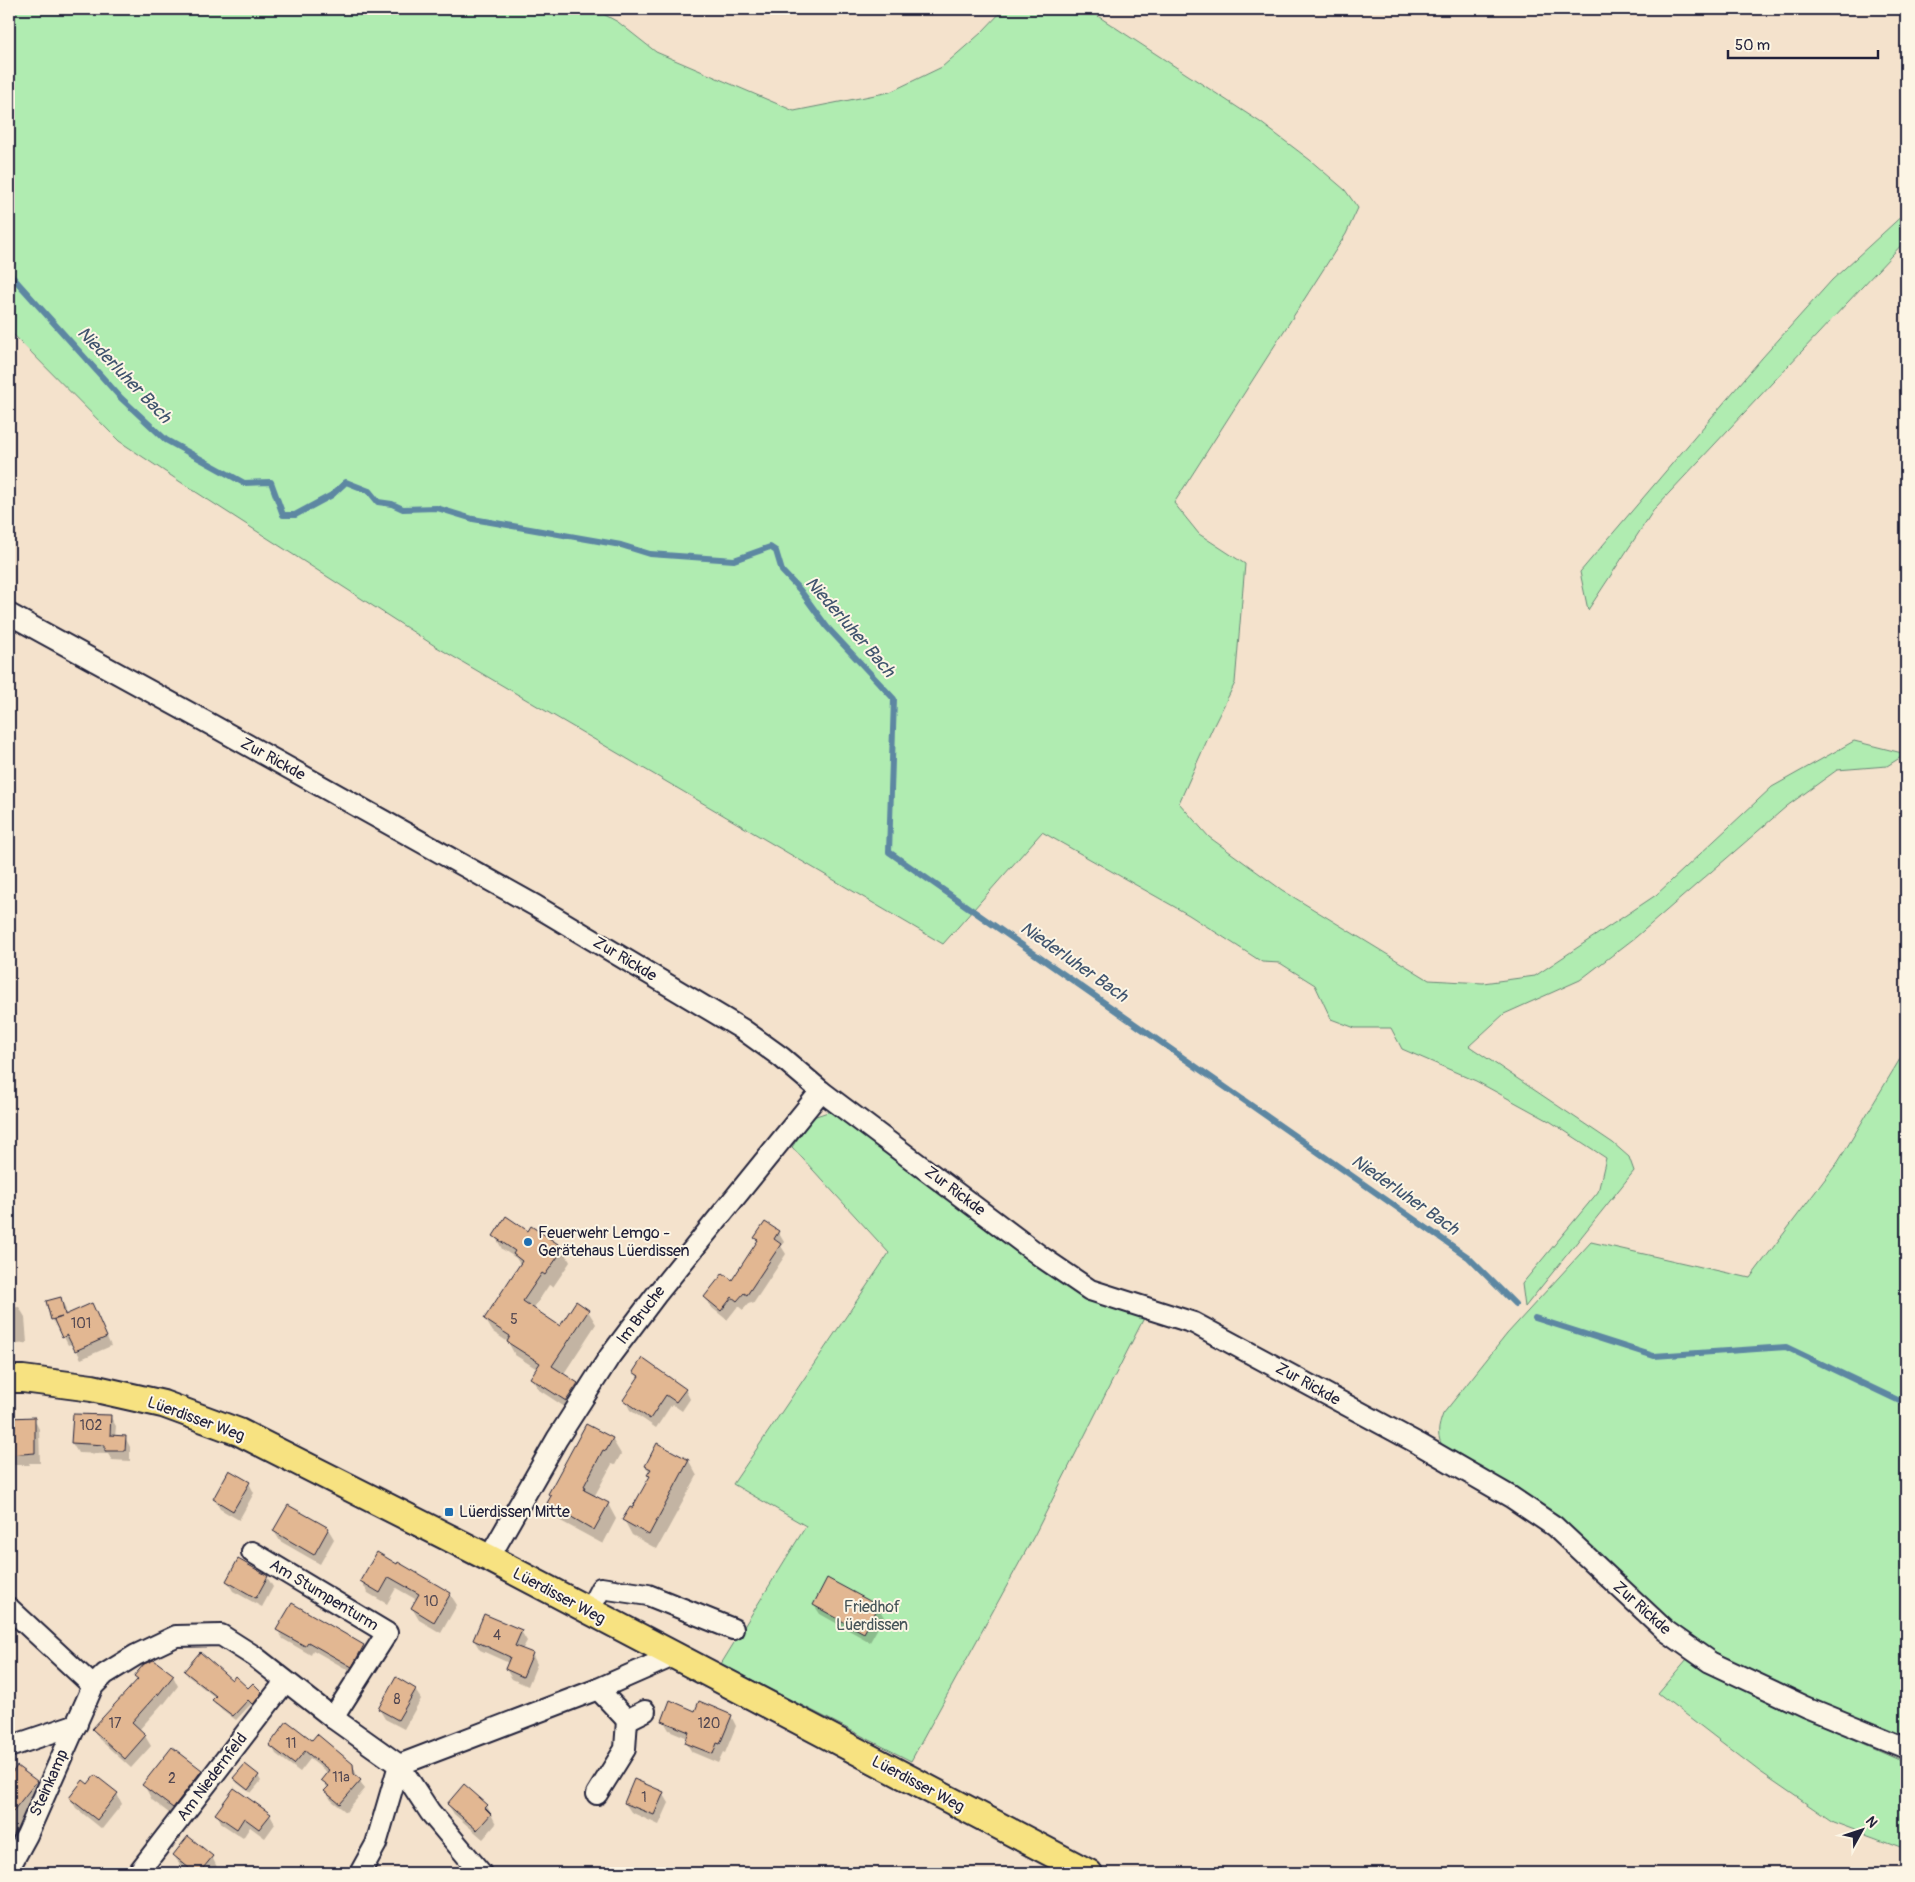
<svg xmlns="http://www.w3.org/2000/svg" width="1915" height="1882" viewBox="0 0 1915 1882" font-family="Pangolin,sans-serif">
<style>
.green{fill:#b0ecb1;stroke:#698776}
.shadow{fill:#0003}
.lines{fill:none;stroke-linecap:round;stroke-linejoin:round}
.stream{stroke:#5d87a2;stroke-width:6}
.building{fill:#e2b792;stroke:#22223b}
.minor-casing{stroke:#22223b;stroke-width:24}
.major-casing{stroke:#22223b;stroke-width:30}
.minor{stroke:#fcf5e5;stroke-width:20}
.major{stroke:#f7e281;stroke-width:26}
.poi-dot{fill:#1f6fb2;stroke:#fcf5e5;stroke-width:2}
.labels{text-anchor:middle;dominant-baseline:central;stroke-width:4;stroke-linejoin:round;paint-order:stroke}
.number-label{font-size:14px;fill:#524751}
.street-label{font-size:16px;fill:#22223b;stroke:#fcf5e5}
.poi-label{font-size:16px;fill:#22223b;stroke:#fcf5e5;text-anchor:start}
.park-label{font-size:16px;fill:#465458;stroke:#fcf5e5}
.water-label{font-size:18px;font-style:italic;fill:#40546e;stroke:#fcf5e5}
</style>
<rect width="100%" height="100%" fill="#f4e2cc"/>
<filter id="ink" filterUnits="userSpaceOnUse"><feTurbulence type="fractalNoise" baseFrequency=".02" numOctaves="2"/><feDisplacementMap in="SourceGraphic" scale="10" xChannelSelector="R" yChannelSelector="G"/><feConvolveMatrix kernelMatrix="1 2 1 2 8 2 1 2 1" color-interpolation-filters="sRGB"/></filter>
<g filter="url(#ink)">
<g class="green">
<polygon points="9,9 594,9 618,22 656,52 794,111 890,92 942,67 981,33 1004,9 1087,9 1260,122 1310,160 1345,190 1358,208 1346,234 1174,503 1199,534 1245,564 1235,683 1213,727 1179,803 1209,837 1282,890 1429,980 1483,983 1535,976 1656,895 1772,787 1854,741 1906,754 1887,766 1837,770 1787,806 1636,937 1580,980 1504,1014 1469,1046 1613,1143 1629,1157 1634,1171 1525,1307 1522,1284 1598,1192 1606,1158 1551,1122 1476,1081 1402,1049 1391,1028 1355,1028 1331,1019 1315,985 1280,963 1262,962 1189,915 1042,832 943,944 435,646 182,483 119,441 9,330"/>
<polygon points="1906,212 1906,240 1655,508 1588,610 1580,572 1762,358 1832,280"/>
<path d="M1906,1049v692l-211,-95 -251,-197c-8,-13 -6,-21 -1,-35l64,-80 84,-92 159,36 88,-116z"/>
<polygon points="828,1112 841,1116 1145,1316 1034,1536 911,1761 721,1664 806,1526 733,1484 889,1253 792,1147 813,1117"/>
<polygon points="1687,1659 1780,1707 1906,1762 1906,1849 1833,1822 1759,1771 1658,1693"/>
</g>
<g class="shadow">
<polygon points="529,1232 563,1249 570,1262 553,1287 549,1285 533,1309 560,1327 576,1303 588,1311 596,1324 563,1375 577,1384 584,1397 574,1413 539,1390 531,1378 537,1369 515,1355 508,1342 493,1332 485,1319 521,1266 516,1258 502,1249 495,1236"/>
<polygon points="778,1232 784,1242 781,1246 786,1254 753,1304 750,1302 743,1310 738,1306 727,1320 711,1307 705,1297 732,1282 758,1242 756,1238"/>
<polygon points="60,1299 65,1307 67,1316 96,1313 111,1346 81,1359 73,1343 68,1345 59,1327 57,1328 52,1319"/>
<polygon points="19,1307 25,1317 27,1343 9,1345 9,1308"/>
<polygon points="634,1372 685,1389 690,1399 682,1411 672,1404 656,1428 630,1410 625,1400 639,1379"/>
<polygon points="74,1415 110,1416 116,1426 115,1437 125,1437 130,1447 130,1461 112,1460 108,1454 78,1453 72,1443"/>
<polygon points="9,1419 34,1419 39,1429 40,1463 29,1463 30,1465 11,1465 9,1463"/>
<polygon points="612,1439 621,1454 615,1465 612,1464 594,1497 608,1504 616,1519 603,1544 557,1519 549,1503 552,1498 550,1494"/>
<polygon points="689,1461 697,1476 657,1549 632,1535 624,1520 633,1510 650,1478 649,1475 650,1473 646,1466"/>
<polygon points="249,1483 254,1493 239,1520 220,1509 214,1499"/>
<polygon points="289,1506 328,1529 334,1539 320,1564 280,1541 274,1531"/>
<polygon points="377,1554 450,1594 457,1605 441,1633 419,1620 412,1608 417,1600 396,1588 387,1604 368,1593 361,1581"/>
<polygon points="267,1577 273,1587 262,1607 233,1591 227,1581"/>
<polygon points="292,1605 363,1646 369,1656 357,1675 313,1650 311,1655 283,1639 278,1630"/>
<polygon points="814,1605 878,1607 884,1617 870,1642 820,1614"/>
<polygon points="521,1631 527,1641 522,1650 532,1654 537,1664 528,1686 512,1679 506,1669 509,1663 480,1650 474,1640"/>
<polygon points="186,1671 232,1682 248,1690 261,1693 264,1697 256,1708 251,1704 236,1720 216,1705 213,1700 216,1698 188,1676"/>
<polygon points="136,1676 173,1676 178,1686 164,1704 163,1703 139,1730 145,1736 151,1746 131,1768 99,1739 93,1729 138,1680"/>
<polygon points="415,1690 421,1699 404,1729 385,1719 379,1709"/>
<polygon points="696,1712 731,1716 736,1726 725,1753 723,1752 718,1763 692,1752 686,1743 688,1738 669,1730 663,1720"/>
<polygon points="312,1742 352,1764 358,1778 365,1789 346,1812 331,1800 326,1792 328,1789 323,1780 328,1773 310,1759 300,1772 276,1754 271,1745"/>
<polygon points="245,1765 258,1776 261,1781 251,1793 237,1783 235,1778"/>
<polygon points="18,1768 36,1782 41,1791 25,1811 28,1817 14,1835 9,1830 9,1779"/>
<polygon points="201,1771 210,1786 182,1823 152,1800 144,1785"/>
<polygon points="88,1786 117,1794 122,1804 102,1829 76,1808 70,1798"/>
<polygon points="663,1793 669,1803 659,1825 631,1812 625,1803"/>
<polygon points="448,1804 487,1806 496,1824 483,1839 454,1814"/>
<polygon points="217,1814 270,1815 275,1824 265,1838 250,1827 243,1838 222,1824"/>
<polygon points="174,1855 212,1857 217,1867 212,1873 190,1873 180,1865"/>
<polygon points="445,1869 448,1873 440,1873"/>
</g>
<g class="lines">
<g class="stream">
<polyline points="9,273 121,398 166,440 244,483 271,482 283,515 295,515 332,495 346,482 369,491 378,502 392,504 403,509 437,508 473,519 621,545 650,554 734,560 770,547 776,551 782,571 800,590 827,627 894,699 889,852 1468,1257 1515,1304"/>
<polyline points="1535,1318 1654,1356 1786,1347 1906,1404"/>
</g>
</g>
<g class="building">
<polygon points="506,1216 528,1231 531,1226 564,1248 545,1275 542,1273 523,1301 560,1326 576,1301 589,1310 552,1366 578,1383 566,1401 530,1378 540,1363 507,1342 510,1336 484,1319 522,1261 513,1254 515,1251 493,1236"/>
<polygon points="765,1222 779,1231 774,1239 781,1244 747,1295 744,1293 737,1301 732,1297 721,1311 704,1297 723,1273 732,1280 758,1240 754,1238"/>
<polygon points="61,1297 65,1315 92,1303 107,1337 75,1351 67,1335 62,1338 54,1320 62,1317 51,1320 46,1301"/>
<polygon points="642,1358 686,1389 676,1402 666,1395 650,1419 623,1400 639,1376 633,1372"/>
<polygon points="73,1414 111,1415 110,1435 126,1436 125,1451 105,1451 105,1445 71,1443"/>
<polygon points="35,1417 35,1453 9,1455 9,1418"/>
<polygon points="586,1424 613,1438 606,1451 603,1450 584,1486 586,1487 584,1490 609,1503 594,1530 547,1503 551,1496 548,1494"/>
<polygon points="657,1443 689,1460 649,1535 622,1520 630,1507 632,1508 650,1476 647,1475 651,1469 645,1466"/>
<polygon points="229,1470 250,1482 233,1511 213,1499"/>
<polygon points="288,1505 329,1528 314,1555 273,1531"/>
<polygon points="377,1552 397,1564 398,1562 451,1593 434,1622 411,1608 419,1594 389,1577 380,1593 360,1581"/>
<polygon points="238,1559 268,1576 256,1598 226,1581"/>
<polygon points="827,1578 879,1606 864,1633 813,1605"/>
<polygon points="292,1603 364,1645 352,1667 308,1642 305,1646 276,1630"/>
<polygon points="484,1614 522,1630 515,1646 533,1653 523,1677 505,1669 510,1657 473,1640"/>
<polygon points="200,1652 232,1680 235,1676 248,1688 253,1683 262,1692 253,1705 248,1700 233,1716 212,1700 216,1696 184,1671"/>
<polygon points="154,1660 174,1675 158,1695 157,1694 132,1722 146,1735 125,1759 92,1729 138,1679 134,1676 144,1664"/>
<polygon points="396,1677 416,1689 398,1720 378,1709"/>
<polygon points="670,1700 695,1711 699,1701 732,1715 720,1744 717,1743 713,1754 685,1743 689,1732 662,1721"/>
<polygon points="287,1721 312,1740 317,1734 353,1764 354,1774 361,1780 340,1804 324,1791 329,1786 321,1780 329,1770 305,1751 294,1764 269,1745"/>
<polygon points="172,1747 202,1770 173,1808 142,1785"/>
<polygon points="245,1764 259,1775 248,1790 233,1778"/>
<polygon points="17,1766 37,1781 9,1816 9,1777"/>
<polygon points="95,1775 118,1793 97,1820 69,1798 83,1780 88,1784"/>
<polygon points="634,1779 664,1792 654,1815 624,1803"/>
<polygon points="464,1784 488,1805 485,1808 491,1814 477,1830 447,1804"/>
<polygon points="234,1788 271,1814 259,1829 244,1818 237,1829 215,1814"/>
<polygon points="188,1836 213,1856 199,1873 195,1873 173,1855"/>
</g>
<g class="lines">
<defs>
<g id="minor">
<polyline points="9,614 210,724 536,906 742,1029 781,1057 821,1091 1043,1258 1090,1290 1194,1323 1419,1444 1511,1497 1554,1526 1666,1631 1710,1662 1806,1707 1906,1748"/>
<polyline points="252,1552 387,1633 333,1718"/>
<polyline points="489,1558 557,1439 610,1356 656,1295 821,1091"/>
<polyline points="9,1608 93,1686"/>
<polyline points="589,1611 601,1588 648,1595 733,1629"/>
<polyline points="598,1689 627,1720 645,1711"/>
<polyline points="9,1747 77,1724"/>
<polyline points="399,1765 430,1812 481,1873"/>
<polyline points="597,1794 625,1749 627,1720"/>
<polyline points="9,1868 27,1835 93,1686 105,1674 136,1655 176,1636 221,1635 254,1656 333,1718 399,1765 598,1689 673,1656"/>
<polyline points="138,1873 285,1682"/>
<polyline points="360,1873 376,1844 399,1765"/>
</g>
<polyline id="major" points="9,1379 23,1379 92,1388 163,1404 239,1432 489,1558 1089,1873"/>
</defs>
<use href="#minor" class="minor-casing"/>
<use href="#major" class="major-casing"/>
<use href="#minor" class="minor"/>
<use href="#major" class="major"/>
</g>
</g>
<g class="poi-dot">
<circle cx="528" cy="1242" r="5"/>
<rect x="444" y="1507" width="10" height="10" rx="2.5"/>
</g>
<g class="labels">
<g class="number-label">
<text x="514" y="1319">5</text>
<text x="81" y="1323">101</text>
<text x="91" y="1425">102</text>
<text x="431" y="1601">10</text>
<text x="497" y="1635">4</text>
<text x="397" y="1699">8</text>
<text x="115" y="1723">17</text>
<text x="709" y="1723">120</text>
<text x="291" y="1743">11</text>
<text x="341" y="1777">11a</text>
<text x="172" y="1778">2</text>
<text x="644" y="1797">1</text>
</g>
<g class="street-label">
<text transform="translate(273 759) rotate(29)">Zur Rickde</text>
<text transform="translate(625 959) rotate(31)">Zur Rickde</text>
<text transform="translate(955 1191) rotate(37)">Zur Rickde</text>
<text transform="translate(641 1315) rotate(-53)">Im Bruche</text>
<text transform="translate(1308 1384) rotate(29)">Zur Rickde</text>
<text transform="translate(196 1419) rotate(20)">Lüerdisser Weg</text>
<text transform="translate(324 1595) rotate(31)">Am Stumpenturm</text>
<text transform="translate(559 1596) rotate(28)">Lüerdisser Weg</text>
<text transform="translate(1642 1608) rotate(42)">Zur Rickde</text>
<text transform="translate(212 1777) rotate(-53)">Am Niedernfeld</text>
<text transform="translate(49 1783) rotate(-66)">Steinkamp</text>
<text transform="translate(918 1784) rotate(28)">Lüerdisser Weg</text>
</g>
<g class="poi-label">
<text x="538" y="1233">Feuerwehr Lemgo -<tspan x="538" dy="18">Gerätehaus Lüerdissen</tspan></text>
<text x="459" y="1512">Lüerdissen Mitte</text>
</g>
<g class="park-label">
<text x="872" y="1607">Friedhof<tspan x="872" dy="18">Lüerdissen</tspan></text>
</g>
<g class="water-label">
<text transform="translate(124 375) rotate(46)">Niederluher Bach</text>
<text transform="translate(850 627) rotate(49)">Niederluher Bach</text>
<text transform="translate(1074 962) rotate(35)">Niederluher Bach</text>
<text transform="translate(1405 1195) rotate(35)">Niederluher Bach</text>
</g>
</g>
<rect width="1915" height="1882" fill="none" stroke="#fcf5e5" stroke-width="30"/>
<rect x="15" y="15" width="1885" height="1852" fill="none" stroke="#22223b" stroke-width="2" filter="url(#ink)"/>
<g transform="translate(1862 1830) rotate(50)" stroke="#fcf5e5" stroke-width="4" paint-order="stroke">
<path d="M0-4L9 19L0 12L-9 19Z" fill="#22223b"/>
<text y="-8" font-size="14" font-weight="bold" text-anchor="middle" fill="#22223b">N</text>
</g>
<path d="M1728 50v8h150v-8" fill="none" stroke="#22223b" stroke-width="2.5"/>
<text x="1735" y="50" font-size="15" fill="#22223b" stroke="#fcf5e5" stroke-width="4" paint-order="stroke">50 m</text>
</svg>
